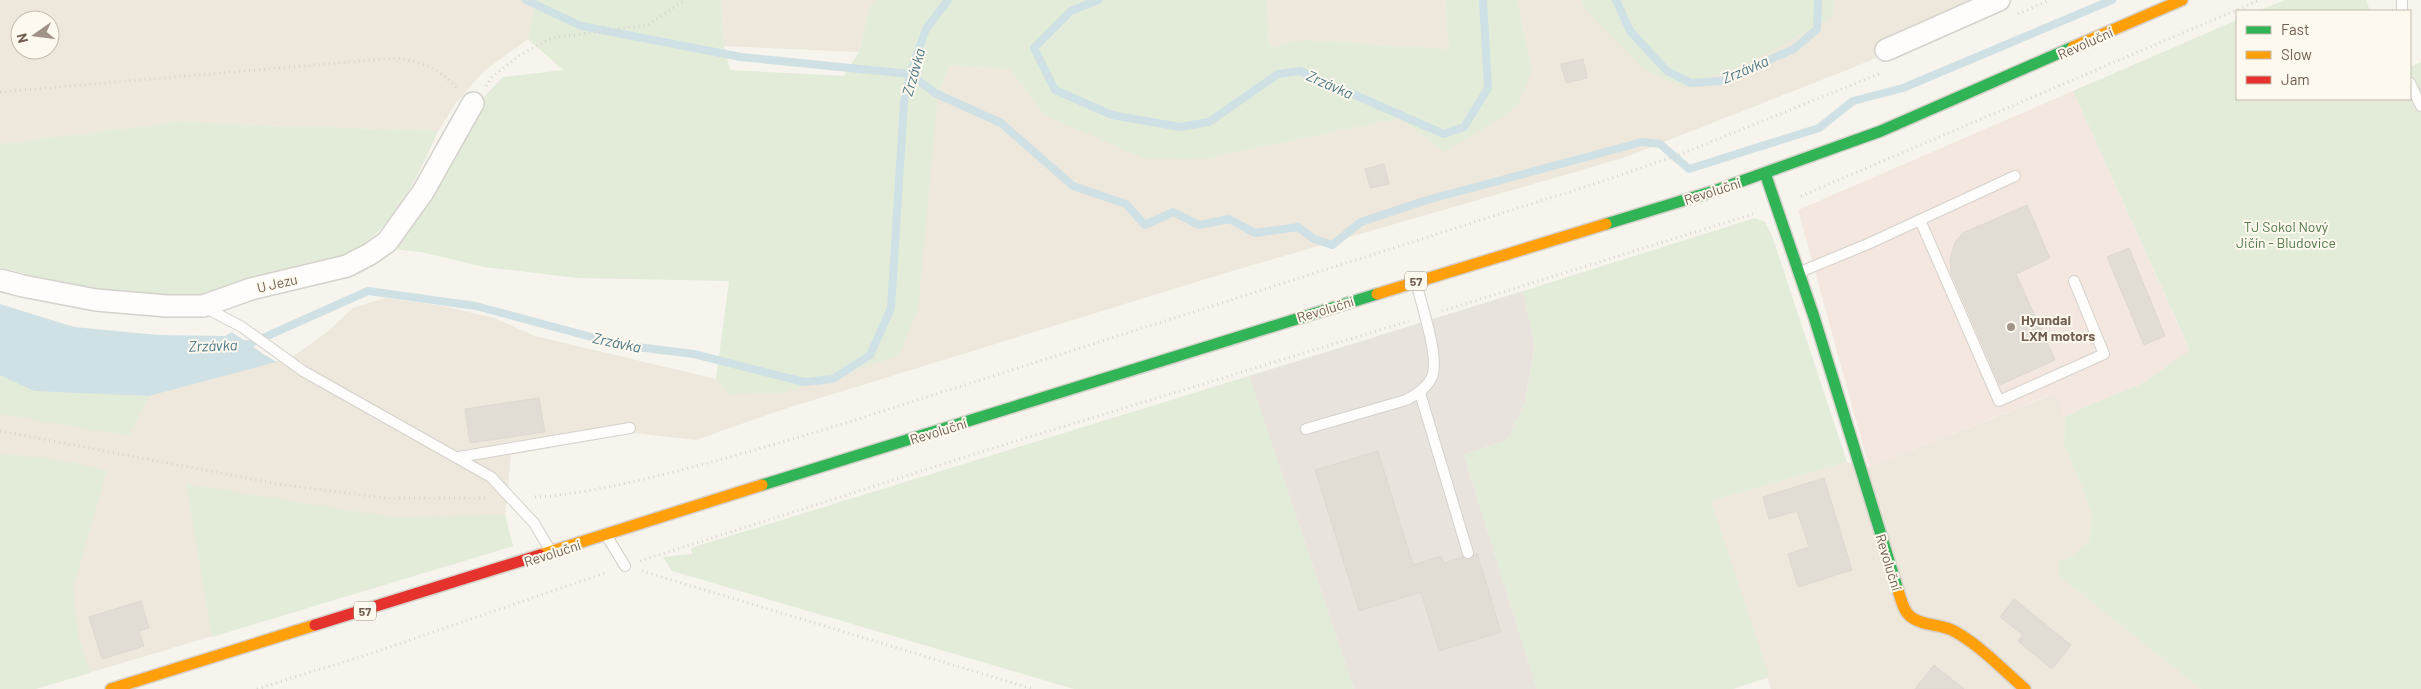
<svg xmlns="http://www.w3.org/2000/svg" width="2421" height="689" viewBox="0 0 2421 689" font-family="Barlow,sans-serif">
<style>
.residential{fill:#eee7db;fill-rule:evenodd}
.commercial{fill:#f3e7df}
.industrial{fill:#e8e4dd}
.green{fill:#e2ecd9}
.water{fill:#d0e1e5}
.pier{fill:#f6f4ed}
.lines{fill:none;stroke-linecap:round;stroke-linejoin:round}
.stream{stroke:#d0e1e5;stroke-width:8}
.building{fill:#e1dcd4;stroke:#ded8d0}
.lane-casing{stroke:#d5d1cb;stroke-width:12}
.street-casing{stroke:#d5d1cb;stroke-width:24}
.fast-casing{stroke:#d6d1cb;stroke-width:14}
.slow-casing{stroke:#d6d1cb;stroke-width:14}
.jam-casing{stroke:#d6d1cb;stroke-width:14}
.path{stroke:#d9d4d0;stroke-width:3;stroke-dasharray:1 4;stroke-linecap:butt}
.lane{stroke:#fefdfc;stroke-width:10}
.street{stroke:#fefdfc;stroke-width:21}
.fast{stroke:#30b455;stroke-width:11}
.slow{stroke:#ff9f0a;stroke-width:11}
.jam{stroke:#e5322d;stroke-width:11}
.poi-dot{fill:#a09287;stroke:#fdf9ef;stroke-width:2}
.labels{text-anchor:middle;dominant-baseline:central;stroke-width:4;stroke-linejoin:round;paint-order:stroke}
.shield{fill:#fdf9ef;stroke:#9b8c80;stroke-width:1}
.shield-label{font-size:12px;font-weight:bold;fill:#715e50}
.street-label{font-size:14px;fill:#715e50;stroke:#fdf9ef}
.park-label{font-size:14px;fill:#557a4c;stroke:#fdf9ef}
.poi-label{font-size:14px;font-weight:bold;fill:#715e50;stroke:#fdf9ef;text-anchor:start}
.water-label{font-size:15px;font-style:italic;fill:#4f7988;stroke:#fdf9ef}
</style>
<rect width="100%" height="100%" fill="#f6f4ed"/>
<g class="residential">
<path d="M0,0h535l-7,39 -44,32 -28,32 -18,28 -260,-9 -178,22zM20,20h30v30h-30z"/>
<polygon points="721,0 875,0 869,9 859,52 724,46"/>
<polygon points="1267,0 1445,0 1449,49 1304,40 1269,47"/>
<polygon points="1517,0 1582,0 1584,8 1833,17 1834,0 2014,0 1847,70 1623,158 1222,274 778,411 696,440 634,433 511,455 505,515 513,546 35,689 0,689 0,374 149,396 292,357 326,333 353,308 385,298 443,306 494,318 535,336 716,379 729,395 938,93 949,66 1010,69 1044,115 1208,158 1401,118 1444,152 1532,70"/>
<polygon points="2054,394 2065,417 2064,444 2084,492 2092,517 2089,541 2072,557 2059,576 2201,689 1771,689 1711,501 1847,462 1869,467"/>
</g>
<polygon class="commercial" points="2073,91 2190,351 2143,383 2087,406 2065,417 2053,394 1869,467 1798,210"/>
<polygon class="industrial" points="1523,291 1535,345 1525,403 1507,440 1464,455 1537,689 1354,689 1249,376"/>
<g class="green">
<polygon points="535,0 721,0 724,46 730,70 844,76 859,52 869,9 875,0 1267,0 1269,47 1304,40 1449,49 1445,0 1517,0 1532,70 1518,105 1506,115 1444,152 1401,118 1208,158 1146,159 1044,115 1010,69 949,66 938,93 918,310 898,356 783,393 729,395 716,379 729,281 578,278 484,267 421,252 392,249 482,99 503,77 563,70 528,39"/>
<polygon points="1582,0 1834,0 1833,17 1749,63 1684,87 1646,71 1584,8"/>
<polygon points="2285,0 2366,0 2370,11 2258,11"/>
<polygon points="2237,20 2237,99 2410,99 2410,67 2421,62 2421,689 2201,689 2059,576 2059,561 2072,557 2089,541 2092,517 2084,492 2064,444 2065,417 2087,406 2143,383 2190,350 2073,91"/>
<path d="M178,122l260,9c-18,40 -37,85 -74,113 -32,22 -74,29 -111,35 -15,2 -26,9 -40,13 -14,4 -31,3 -45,2 -57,-1 -114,-11 -168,-27v-123z"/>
<polygon points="1755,218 1765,222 1772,236 1847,462 1711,501 1769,677 1733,689 1537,689 1464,455 1507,440 1525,403 1535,345 1523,291"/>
<polygon points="0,374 34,391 149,396 129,436 0,414"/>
<polygon points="1249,376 1354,689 1074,689 672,571 663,557 692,554 691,548"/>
<polygon points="0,453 72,462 107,471 73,588 78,635 90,673 35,689 0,689"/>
<polygon points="186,484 391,517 505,515 513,546 212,637"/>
</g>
<polygon class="water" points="0,304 74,327 158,335 225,336 232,332 276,362 149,396 34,391 0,375"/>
<polygon class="pier" points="235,331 267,353 269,354 266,356 232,332"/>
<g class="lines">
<g class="stream">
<polyline points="526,0 581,26 741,57 910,74 935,93 1001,123 1073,186 1126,204 1145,225 1173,212 1199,225 1229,219 1255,233 1298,227 1314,239 1332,245 1361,222 1427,200 1642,142 1660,144 1689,169 1819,128 1853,101 1903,88 2112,0"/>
<polyline points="1098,0 1071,11 1034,48 1055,90 1112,115 1180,127 1209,122 1278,74 1300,71 1444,134 1464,127 1488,88 1483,0"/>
<polyline points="1616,0 1630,31 1667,71 1691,83 1720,81 1794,49 1817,29 1818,0"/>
<polyline points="239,344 249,344 368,291 476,306 621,345 694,354 804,382 833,379 870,355 891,308 904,102 910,74 926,29 948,0"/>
</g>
</g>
<g class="building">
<polygon points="1583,59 1587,78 1566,83 1561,64"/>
<polygon points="1384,164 1389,184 1370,188 1365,169"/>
<polygon points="2027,205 2050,258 2016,274 2055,360 2000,385 1951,273 1950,259 1955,242 1963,233"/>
<polygon points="2129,248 2165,336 2144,345 2107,257"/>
<polygon points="539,398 545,432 470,443 465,409"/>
<polygon points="1378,451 1413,565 1441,556 1444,563 1463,557 1469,560 1477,553 1501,632 1439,651 1421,592 1359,611 1315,470"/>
<polygon points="1824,478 1852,570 1798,587 1788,554 1809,547 1797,511 1769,519 1763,497"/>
<polygon points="2014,599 2071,645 2052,669 2018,641 2023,635 2000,617"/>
<polygon points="141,601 149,628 139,631 144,646 102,659 89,617"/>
<polygon points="1934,665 1964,689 1915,689"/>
</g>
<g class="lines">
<defs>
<g id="lane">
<polyline points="2402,0 2402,11"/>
<polyline points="2410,83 2421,106"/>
<polyline points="1920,220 1999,401 2104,354 2074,281"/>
<polyline points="1800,272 1870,243 2015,176"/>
<polyline points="204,307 242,327 303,371 491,477 534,523 550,550"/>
<polyline points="1420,393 1468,553"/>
<path d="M1306,429l100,-29c11,-6 20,-11 26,-23 8,-19 -11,-73 -16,-95"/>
<polyline points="459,457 630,428"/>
<polyline points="606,535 625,566"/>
</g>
<g id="street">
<polyline points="1886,50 1999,0"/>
<polyline points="0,280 23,286 96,300 167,306 203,306 251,289 347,266 370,254 387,242 423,192 473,103"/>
</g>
<g id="fast">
<polyline points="1765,173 1814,317 1898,590"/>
<polyline points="1606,224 1714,191 1881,131 2073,47"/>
<polyline points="762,485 1377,294"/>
</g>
<g id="slow">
<polyline points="2073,47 2182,0"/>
<polyline points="1377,294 1606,224"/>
<polyline points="540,555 762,485"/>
<path d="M1898,590c3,9 5,21 13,27 12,9 28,7 41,13 27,14 50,39 73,59"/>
<polyline points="111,689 315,625"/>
</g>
<polyline id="jam" points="315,625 540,555"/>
</defs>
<use href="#lane" class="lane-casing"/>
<use href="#street" class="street-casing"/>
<use href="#fast" class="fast-casing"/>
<use href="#slow" class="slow-casing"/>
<use href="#jam" class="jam-casing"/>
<g class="path">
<polyline points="2018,14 2050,0"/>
<polyline points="486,86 492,77 520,55 552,38 648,25 685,0"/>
<path d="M0,92l396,-34c28,4 41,10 61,30"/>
<polyline points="1801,196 2260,0"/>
<polyline points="1442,311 1753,214"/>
<polyline points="0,431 278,484 385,498 486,498"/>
<path d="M535,497c44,-2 88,-13 131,-23 63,-16 124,-34 186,-53l754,-241 75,-26 200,-81"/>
<polyline points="640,561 1003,445 1409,321"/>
<polyline points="642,571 1033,689"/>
<polyline points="257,689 372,653 608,572"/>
</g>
<use href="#lane" class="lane"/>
<use href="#street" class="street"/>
<use href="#fast" class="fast"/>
<use href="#slow" class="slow"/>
<use href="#jam" class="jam"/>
</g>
<circle class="poi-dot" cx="2011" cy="327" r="5"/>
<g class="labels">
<g class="shield">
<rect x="1405" y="271.5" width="22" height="19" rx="4"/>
<rect x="354" y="601.5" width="22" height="19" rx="4"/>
</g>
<g class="shield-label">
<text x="1416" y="281">57</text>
<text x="365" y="611">57</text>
</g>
<g class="street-label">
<text transform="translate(2085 43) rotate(-24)">Revoluční</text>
<text transform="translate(1712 191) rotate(-18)">Revoluční</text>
<text transform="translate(277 283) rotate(-13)">U Jezu</text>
<text transform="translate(1325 309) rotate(-17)">Revoluční</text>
<text transform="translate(938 431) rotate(-17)">Revoluční</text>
<text transform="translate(552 553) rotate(-18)">Revoluční</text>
<text transform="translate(1889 562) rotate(73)">Revoluční</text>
</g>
<g class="park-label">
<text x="2286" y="226">TJ Sokol Nový<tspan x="2286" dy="16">Jičín - Bludovice</tspan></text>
</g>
<g class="poi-label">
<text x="2021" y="319">Hyundai<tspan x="2021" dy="16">LXM motors</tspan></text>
</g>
<g class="water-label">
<text transform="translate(1745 69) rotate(-23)">Zrzávka</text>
<text transform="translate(913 72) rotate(-74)">Zrzávka</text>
<text transform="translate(1330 84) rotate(24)">Zrzávka</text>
<text transform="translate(617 342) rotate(12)">Zrzávka</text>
<text transform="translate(213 345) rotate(-2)">Zrzávka</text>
</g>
</g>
<rect x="2236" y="10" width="175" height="90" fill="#fdf9ef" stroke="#c5bbaf"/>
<rect x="2246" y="26" width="25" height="8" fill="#30b455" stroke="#c5bbaf"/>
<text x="2281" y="35" font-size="15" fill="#715e50">Fast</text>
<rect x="2246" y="51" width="25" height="8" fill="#ff9f0a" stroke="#c5bbaf"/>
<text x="2281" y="60" font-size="15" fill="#715e50">Slow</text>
<rect x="2246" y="76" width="25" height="8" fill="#e5322d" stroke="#c5bbaf"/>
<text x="2281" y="85" font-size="15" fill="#715e50">Jam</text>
<g transform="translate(35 35) rotate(256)"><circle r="24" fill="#fdf9ef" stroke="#c5bbaf"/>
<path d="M0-4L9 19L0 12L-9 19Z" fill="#a09287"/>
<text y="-8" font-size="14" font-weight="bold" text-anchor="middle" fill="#715e50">N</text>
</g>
</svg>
